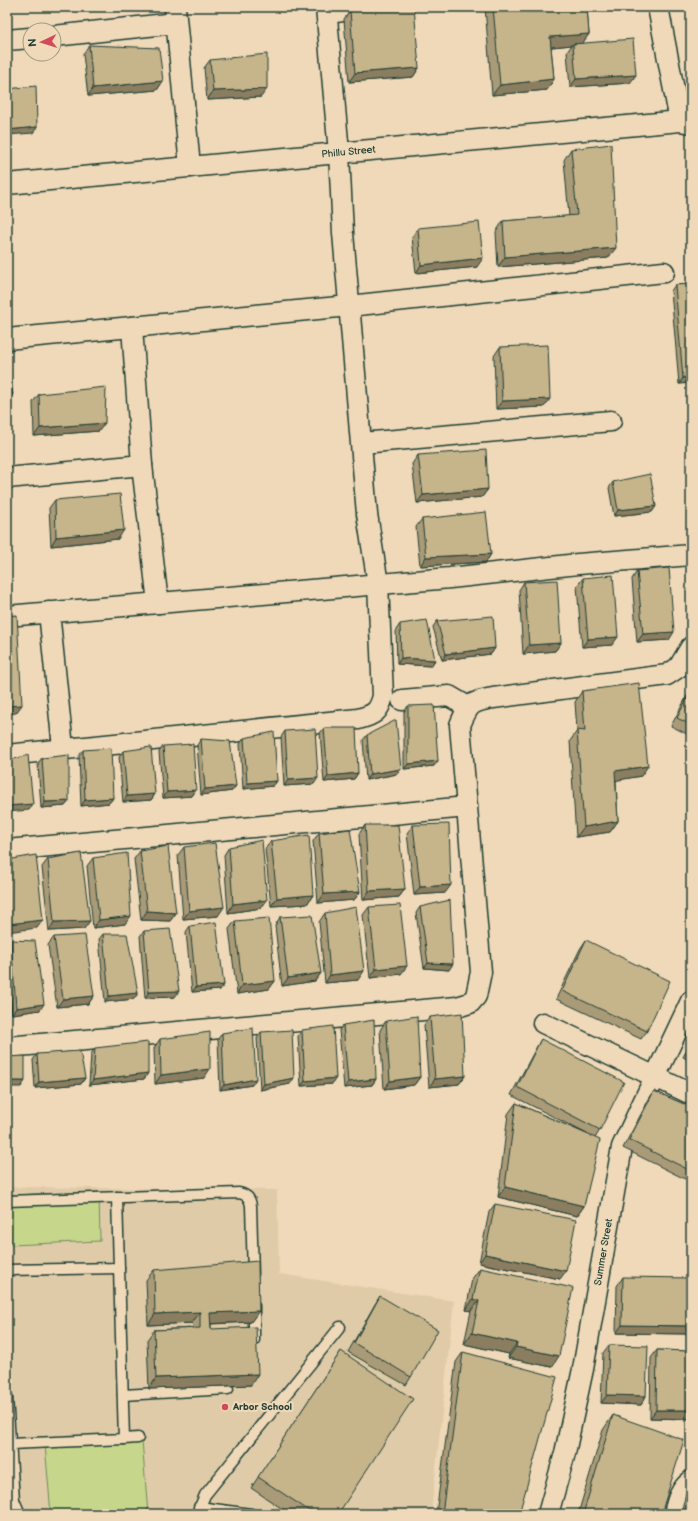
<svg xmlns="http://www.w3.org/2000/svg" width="698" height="1521" viewBox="0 0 698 1521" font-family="'Balsamiq Sans',sans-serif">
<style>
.built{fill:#dfcba8}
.green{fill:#c6d78b;stroke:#728a60}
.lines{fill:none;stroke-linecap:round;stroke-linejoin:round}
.service-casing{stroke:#1f3d34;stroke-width:13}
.minor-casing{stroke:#1f3d34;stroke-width:23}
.service{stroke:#efd9b8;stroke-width:10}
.minor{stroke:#efd9b8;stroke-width:20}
.wall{fill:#aa9b78;stroke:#1f3d34}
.shaded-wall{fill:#8b7e61;stroke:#1f3d34}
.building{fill:#c6b48b;stroke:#1f3d34}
.poi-dot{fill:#d1495b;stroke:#efd9b8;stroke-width:1.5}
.labels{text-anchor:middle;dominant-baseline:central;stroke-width:4;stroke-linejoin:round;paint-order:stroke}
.street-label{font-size:10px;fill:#1f3d34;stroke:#efd9b8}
.poi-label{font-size:10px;font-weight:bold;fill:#1f3d34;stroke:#efd9b8;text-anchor:start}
</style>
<rect width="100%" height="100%" fill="#efd9b8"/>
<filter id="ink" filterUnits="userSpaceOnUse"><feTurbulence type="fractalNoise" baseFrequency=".025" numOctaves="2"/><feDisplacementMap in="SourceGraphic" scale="8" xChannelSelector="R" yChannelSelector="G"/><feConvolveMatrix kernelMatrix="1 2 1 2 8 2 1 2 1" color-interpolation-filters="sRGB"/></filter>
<g filter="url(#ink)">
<polygon class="built" points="7,1187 277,1190 279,1274 454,1301 431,1514 7,1514"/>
<g class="green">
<polygon points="99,1192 100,1241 11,1245 9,1195"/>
<polygon points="142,1440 148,1514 51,1514 45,1445"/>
</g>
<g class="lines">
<defs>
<g id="service">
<path d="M7,1201l232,-8c8,2 11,5 12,13l2,68"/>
<polyline points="7,1270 119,1268 117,1197"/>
<polyline points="254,1306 254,1340"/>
<polyline points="123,1395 228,1389"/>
<polyline points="7,1397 14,1500 20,1514"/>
<polyline points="124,1439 138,1438"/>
<polyline points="10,1444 124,1439 119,1268"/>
<polyline points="199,1507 251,1514"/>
<polyline points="8,1514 14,1500"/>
<polyline points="197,1514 205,1495 340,1327"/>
</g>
<g id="minor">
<polyline points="175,7 190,167"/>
<polyline points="658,7 680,121"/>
<polyline points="327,13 376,7"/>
<polyline points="54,36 176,23"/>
<polyline points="7,40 30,38"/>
<path id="s1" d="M7,184l673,-63 11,2"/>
<polyline points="7,339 349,306 664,272"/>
<polyline points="362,443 611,421"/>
<polyline points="142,465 158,603"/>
<polyline points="7,478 142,465 132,327"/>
<polyline points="49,612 63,748"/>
<polyline points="7,616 450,578 578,564 691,555"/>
<polyline points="402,700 449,696 468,707"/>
<path d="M7,755l351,-36c16,-4 21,-7 25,-23l-5,-112 -11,-70 -24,-281 -4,-80 -13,-146"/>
<polyline points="7,850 467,807"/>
<polyline points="543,1023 691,1094"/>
<path d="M7,1047l450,-40 13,-4 6,-7 5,-24 -21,-247c9,-21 10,-23 33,-27l174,-23 12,-8 12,-20"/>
<path id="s2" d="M548,1514l17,-61 18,-84 39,-222 69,-146"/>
<path d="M674,1514c3,-13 6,-25 17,-33"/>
</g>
</defs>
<use href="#service" class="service-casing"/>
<use href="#minor" class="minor-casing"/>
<use href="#service" class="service"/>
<use href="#minor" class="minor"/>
</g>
<g class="wall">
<polygon points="485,7 587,7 589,34 582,43 630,83 570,87 567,52 572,45 551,47 554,79 547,90 492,95"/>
<polygon points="350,11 419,68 413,77 349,82 344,19"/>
<polygon points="89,45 163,81 157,90 88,96 83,54"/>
<polygon points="210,60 261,97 207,100 204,68"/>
<polygon points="571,149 608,258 498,267 496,232 503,221 569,216 564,160"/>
<polygon points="418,228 477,267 416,273 412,237"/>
<polygon points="691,284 691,383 679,384 671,291 675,285"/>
<polygon points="500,347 544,407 496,409 494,356"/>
<polygon points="39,394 99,431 34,436 33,402"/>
<polygon points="418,455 488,489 482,497 417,503 412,464"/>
<polygon points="613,482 656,506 652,512 614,516 609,488"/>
<polygon points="55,500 118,539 51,546 49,508"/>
<polygon points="422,519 491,554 486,562 420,566 416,527"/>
<polygon points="637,571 669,640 637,642 632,579"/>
<polygon points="583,578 612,645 582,647 577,586"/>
<polygon points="524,582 561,643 555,651 523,654 519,590"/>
<polygon points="437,621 495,648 491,654 442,660 433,627"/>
<polygon points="400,624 435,660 431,666 397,664 396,630"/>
<polygon points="691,689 691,736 671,726 688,694"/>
<polygon points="582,691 641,776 616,780 618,821 610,832 576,837 570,741 577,731 575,702"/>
<polygon points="408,706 434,766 404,769 404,712"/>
<polygon points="324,728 358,773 354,779 324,782 320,733"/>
<polygon points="285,731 314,784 284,786 281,737"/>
<polygon points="367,735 401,769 397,774 366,780 363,740"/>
<polygon points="244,738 277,781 273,786 243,789 240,744"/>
<polygon points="201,739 232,791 201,795 197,745"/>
<polygon points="163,746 196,790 192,796 163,798 159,752"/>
<polygon points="83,750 113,798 109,803 81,806 79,756"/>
<polygon points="123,751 155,794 151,800 123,802 119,757"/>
<polygon points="42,758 69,801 65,806 41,808 38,763"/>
<polygon points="365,825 405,889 399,897 363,900 359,834"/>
<polygon points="413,825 445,893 414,895 407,833"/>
<polygon points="319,833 360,892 354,900 318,903 313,841"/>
<polygon points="271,841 313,895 307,904 271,906 265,849"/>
<polygon points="184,847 218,916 183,919 178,855"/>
<polygon points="229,847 267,900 261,908 228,913 224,855"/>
<polygon points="140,851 176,913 170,921 141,920 134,859"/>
<polygon points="93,858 125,924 93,928 87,866"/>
<polygon points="48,859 84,929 49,931 42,867"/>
<polygon points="369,907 401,974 370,978 363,915"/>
<polygon points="420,907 449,970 424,968 416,913"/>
<polygon points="325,913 358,980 325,983 319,922"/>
<polygon points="280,917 321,973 315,981 282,986 275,926"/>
<polygon points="235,921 275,981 269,989 237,994 229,929"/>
<polygon points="190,926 224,985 220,990 192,992 186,932"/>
<polygon points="144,931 175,997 145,998 140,936"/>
<polygon points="103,934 138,993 134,999 105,1002 99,939"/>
<polygon points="54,937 94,996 88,1004 57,1007 48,945"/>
<polygon points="11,940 40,1010 12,1014 7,951 7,945"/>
<polygon points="586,940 647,1031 641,1039 556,999 580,949"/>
<polygon points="430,1017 465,1076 459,1084 429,1087 424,1025"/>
<polygon points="386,1021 420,1077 414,1085 384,1089 380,1030"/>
<polygon points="343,1025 376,1079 372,1085 344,1088 339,1030"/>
<polygon points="302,1030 332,1084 301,1086 298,1036"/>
<polygon points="261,1032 290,1084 260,1090 257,1038"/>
<polygon points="222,1033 252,1085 220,1090 218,1039"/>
<polygon points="160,1039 204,1078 155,1084 154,1048"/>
<polygon points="541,1039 600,1130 595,1138 584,1206 577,1216 498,1197 508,1114 516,1103 587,1134 511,1095 536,1048"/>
<polygon points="691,1042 691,1061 683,1057"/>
<polygon points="95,1048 148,1073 144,1079 89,1085 91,1054"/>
<polygon points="37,1054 85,1078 81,1084 35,1088 33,1060"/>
<polygon points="654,1091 691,1107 691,1182 623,1148 649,1099"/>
<polygon points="495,1204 560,1279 479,1263 489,1212"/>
<polygon points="480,1268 552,1367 508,1358 509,1354 464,1344 471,1311 466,1310 472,1279"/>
<polygon points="154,1270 251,1322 211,1324 211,1329 251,1385 149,1389 147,1340 154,1330 193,1328 192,1323 148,1325 146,1280"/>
<polygon points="623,1277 689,1334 616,1333 617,1286"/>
<polygon points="380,1296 411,1377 406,1385 348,1352 375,1304"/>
<polygon points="609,1345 646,1396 641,1405 601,1403 603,1353"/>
<polygon points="657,1350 691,1351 691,1415 689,1419 650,1418 651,1358"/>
<polygon points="341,1351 338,1514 290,1514 251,1488"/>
<polygon points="463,1352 519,1514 436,1514 456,1362"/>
<polygon points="613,1415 661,1514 578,1514 603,1430"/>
<polygon points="691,1486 691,1514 681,1514 686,1493"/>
</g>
<g class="shaded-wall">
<polygon points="589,34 582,44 573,44 572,45 542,48 550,37"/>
<polygon points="419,68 413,77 349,82 355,73"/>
<polygon points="636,75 630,83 570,87 576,79"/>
<polygon points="554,79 547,90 492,95 500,85"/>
<polygon points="163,81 157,90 88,96 93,88"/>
<polygon points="267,89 261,97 207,100 213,91"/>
<polygon points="37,127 33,133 7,135 7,130"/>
<polygon points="616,248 608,258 498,267 505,257"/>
<polygon points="483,258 477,267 416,273 421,265"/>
<polygon points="691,377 691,383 679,384 683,378"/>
<polygon points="13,394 9,400 7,400 7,395"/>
<polygon points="550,399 544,407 496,409 502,401"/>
<polygon points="105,423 99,431 34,436 40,428"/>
<polygon points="488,489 482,497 417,503 423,495"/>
<polygon points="656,506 652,512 614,516 618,510"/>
<polygon points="124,530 118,539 51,546 56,537"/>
<polygon points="491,554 486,562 420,566 426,557"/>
<polygon points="674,632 669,640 637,642 643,634"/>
<polygon points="618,637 612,645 582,647 588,639"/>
<polygon points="561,643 555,651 523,654 529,645"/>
<polygon points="495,648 491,654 442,660 446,654"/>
<polygon points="401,658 435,660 431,666 397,664"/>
<polygon points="22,705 16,713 7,714 7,706"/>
<polygon points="438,761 434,766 404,769 408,764"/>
<polygon points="648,766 641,776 608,782 615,771"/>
<polygon points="401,769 397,774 366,780 370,774"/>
<polygon points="358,773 354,779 324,782 328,776"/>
<polygon points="318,778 314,784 284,786 288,780"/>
<polygon points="277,781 273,786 243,789 247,783"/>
<polygon points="236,786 232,791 201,795 205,789"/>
<polygon points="196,790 192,796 163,798 167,792"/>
<polygon points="155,794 151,800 123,802 127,796"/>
<polygon points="113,798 109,803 81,806 85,800"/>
<polygon points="69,801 65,806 41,808 45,802"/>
<polygon points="33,804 29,810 7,812 7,806"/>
<polygon points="618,821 610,832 576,837 584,827"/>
<polygon points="451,885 445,893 414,895 420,887"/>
<polygon points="405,889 399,897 363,900 369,891"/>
<polygon points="360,892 354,900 318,903 324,894"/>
<polygon points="313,895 307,904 271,906 277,898"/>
<polygon points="267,900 261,908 228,913 233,904"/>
<polygon points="224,907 218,916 183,919 189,911"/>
<polygon points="147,911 176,913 170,921 141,920"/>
<polygon points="131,916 125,924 93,928 99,920"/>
<polygon points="43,920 37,928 7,932 7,926 8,924"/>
<polygon points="90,921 84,929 49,931 54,922"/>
<polygon points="428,963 453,964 449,970 424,968"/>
<polygon points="407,966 401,974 370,978 376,969"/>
<polygon points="364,971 358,980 325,983 330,975"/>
<polygon points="321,973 315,981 282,986 288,978"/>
<polygon points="275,981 269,989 237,994 242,985"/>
<polygon points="224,985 220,990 192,992 196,987"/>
<polygon points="179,991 175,997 145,998 149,992"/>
<polygon points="138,993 134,999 105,1002 109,996"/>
<polygon points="94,996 88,1004 57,1007 63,999"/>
<polygon points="44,1004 40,1010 12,1014 16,1008"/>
<polygon points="11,1011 7,1017 7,1012"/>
<polygon points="210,1069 204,1078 155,1084 161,1075"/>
<polygon points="148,1073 144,1079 89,1085 93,1080"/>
<polygon points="465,1076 459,1084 429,1087 435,1079"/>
<polygon points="420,1077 414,1085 384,1089 390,1081"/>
<polygon points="85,1078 81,1084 35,1088 39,1082"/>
<polygon points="294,1078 290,1084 260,1090 264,1084"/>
<polygon points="336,1078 332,1084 301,1086 305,1081"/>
<polygon points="256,1079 252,1085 220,1090 224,1085"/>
<polygon points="376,1079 372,1085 344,1088 348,1082"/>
<polygon points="7,1081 25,1081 21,1087 7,1087"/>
<polygon points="505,1187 584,1206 577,1216 498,1197"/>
<polygon points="485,1254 566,1271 560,1279 479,1263"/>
<polygon points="473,1299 479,1301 471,1311 466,1310"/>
<polygon points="259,1311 251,1322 203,1324 210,1313"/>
<polygon points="200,1312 192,1323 148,1325 155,1314"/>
<polygon points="622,1325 691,1326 691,1331 689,1334 616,1333"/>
<polygon points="472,1333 517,1343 509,1354 464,1344"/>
<polygon points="516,1347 559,1356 552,1367 508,1358"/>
<polygon points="258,1374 251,1385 149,1389 156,1378"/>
<polygon points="607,1395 646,1396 641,1405 601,1403"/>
<polygon points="656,1410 691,1410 691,1415 689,1419 650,1418"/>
</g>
<g class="building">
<polygon points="393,7 414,7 419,68 355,73 350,11"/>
<polygon points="493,7 587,7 589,34 550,37 554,79 500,85"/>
<polygon points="633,39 636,75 576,79 573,44"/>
<polygon points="89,45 159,48 163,81 93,88"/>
<polygon points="267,54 267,89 213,91 210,60"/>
<polygon points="36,86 37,127 7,130 7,89"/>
<polygon points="611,144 616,248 505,257 503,221 577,215 571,149"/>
<polygon points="479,222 483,258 421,265 418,228"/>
<polygon points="691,284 691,377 683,378 675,285"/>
<polygon points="548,345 550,399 502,401 500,347"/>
<polygon points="9,374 13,394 7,395 7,375"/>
<polygon points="106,387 105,423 40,428 39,394"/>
<polygon points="486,450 488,489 423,495 418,455"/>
<polygon points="650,474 656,506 618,510 613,482"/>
<polygon points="120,494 124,530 56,537 55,500"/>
<polygon points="486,512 491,554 426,557 422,519"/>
<polygon points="669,568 674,632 643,634 637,571"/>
<polygon points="613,575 618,637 588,639 583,578"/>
<polygon points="557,580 561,643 529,645 524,582"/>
<polygon points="17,615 22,705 7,706 7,616"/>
<polygon points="493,616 495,648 446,654 437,621"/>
<polygon points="427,620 435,660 401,658 400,624"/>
<polygon points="639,683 648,766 615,771 618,821 584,827 577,730 585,731 582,691"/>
<polygon points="691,691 691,725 677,718"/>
<polygon points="434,705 438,761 408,764 408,706"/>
<polygon points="396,720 401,769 370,774 367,735"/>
<polygon points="324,728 356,728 358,773 328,776"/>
<polygon points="315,729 318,778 288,780 285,731"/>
<polygon points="274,732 277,781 247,783 244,738"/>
<polygon points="201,739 230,741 236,786 205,789"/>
<polygon points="193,744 196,790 167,792 163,746"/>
<polygon points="151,747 155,794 127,796 123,751"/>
<polygon points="111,748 113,798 85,800 83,750"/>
<polygon points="28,755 33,804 7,806 7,761"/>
<polygon points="69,755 69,801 45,802 42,758"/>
<polygon points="449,824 451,885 420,887 413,825"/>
<polygon points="365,825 398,825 405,889 369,891"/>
<polygon points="350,829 360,892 324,894 319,833"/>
<polygon points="309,835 313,895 277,898 271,841"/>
<polygon points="262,840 267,900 233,904 229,847"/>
<polygon points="215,843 224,907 189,911 184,847"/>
<polygon points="168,846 176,913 147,911 140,851"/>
<polygon points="81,853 90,921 54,922 48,859"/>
<polygon points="127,853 131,916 99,920 93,858"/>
<polygon points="36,855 43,920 8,924 7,914 7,860"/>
<polygon points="450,900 453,964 428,963 420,907"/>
<polygon points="400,905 407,966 376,969 369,907"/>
<polygon points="356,907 364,971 330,975 325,913"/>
<polygon points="312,915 321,973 288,978 280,917"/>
<polygon points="269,918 275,981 242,985 235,921"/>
<polygon points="216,922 224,985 196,987 190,926"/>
<polygon points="170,929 179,991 149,992 144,931"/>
<polygon points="103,934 127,934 138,993 109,996"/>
<polygon points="85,935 94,996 63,999 54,937"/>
<polygon points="11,940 35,941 44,1004 16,1008"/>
<polygon points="586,940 670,981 647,1031 562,991"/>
<polygon points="7,973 11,1011 7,1012"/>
<polygon points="462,1013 465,1076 435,1079 430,1017"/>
<polygon points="417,1016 420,1077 390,1081 386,1021"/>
<polygon points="374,1020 376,1079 348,1082 343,1025"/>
<polygon points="333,1026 336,1078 305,1081 302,1030"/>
<polygon points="253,1028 256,1079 224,1085 222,1033"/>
<polygon points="292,1030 294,1078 264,1084 261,1032"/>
<polygon points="210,1032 210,1069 161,1075 160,1039"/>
<polygon points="541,1039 624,1082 600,1130 517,1087"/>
<polygon points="148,1042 148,1073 93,1080 95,1048"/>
<polygon points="80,1051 85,1078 39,1082 37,1054"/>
<polygon points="25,1056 25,1081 7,1081 7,1057"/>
<polygon points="654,1091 691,1107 691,1171 629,1140"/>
<polygon points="516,1103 600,1140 584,1206 505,1187"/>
<polygon points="495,1204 576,1220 566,1271 485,1254"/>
<polygon points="258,1261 259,1311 210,1313 211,1329 256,1327 258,1374 156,1378 154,1330 200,1328 200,1312 155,1314 154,1270"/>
<polygon points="480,1268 573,1288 559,1356 516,1347 517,1343 472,1333 479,1301 473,1299"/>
<polygon points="623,1277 691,1278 691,1326 622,1325"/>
<polygon points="380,1296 438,1330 411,1377 354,1343"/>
<polygon points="609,1345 648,1346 646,1396 607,1395"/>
<polygon points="657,1350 691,1351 691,1410 656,1410"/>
<polygon points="341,1351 413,1399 338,1514 314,1514 258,1477"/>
<polygon points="463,1352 557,1377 519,1514 442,1514"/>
<polygon points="613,1415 684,1440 661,1514 583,1514"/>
<polygon points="691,1493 691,1514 685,1514"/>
</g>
</g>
<circle class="poi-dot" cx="225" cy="1407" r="4"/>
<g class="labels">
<g class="street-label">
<text stroke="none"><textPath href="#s1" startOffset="343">Phillu Street</textPath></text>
<text stroke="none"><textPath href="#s2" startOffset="268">Summer Street</textPath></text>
</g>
<g class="poi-label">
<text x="233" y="1407">Arbor School</text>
</g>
</g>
<rect width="698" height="1521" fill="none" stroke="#efd9b8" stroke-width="24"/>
<rect x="12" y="12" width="674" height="1497" fill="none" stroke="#1f3d34" stroke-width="1.5" filter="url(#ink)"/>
<g transform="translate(42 42) rotate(266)"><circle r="19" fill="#efd9b8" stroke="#9c9b83"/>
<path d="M0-3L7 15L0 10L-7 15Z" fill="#d1495b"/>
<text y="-6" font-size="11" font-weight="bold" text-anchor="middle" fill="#1f3d34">N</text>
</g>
</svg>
